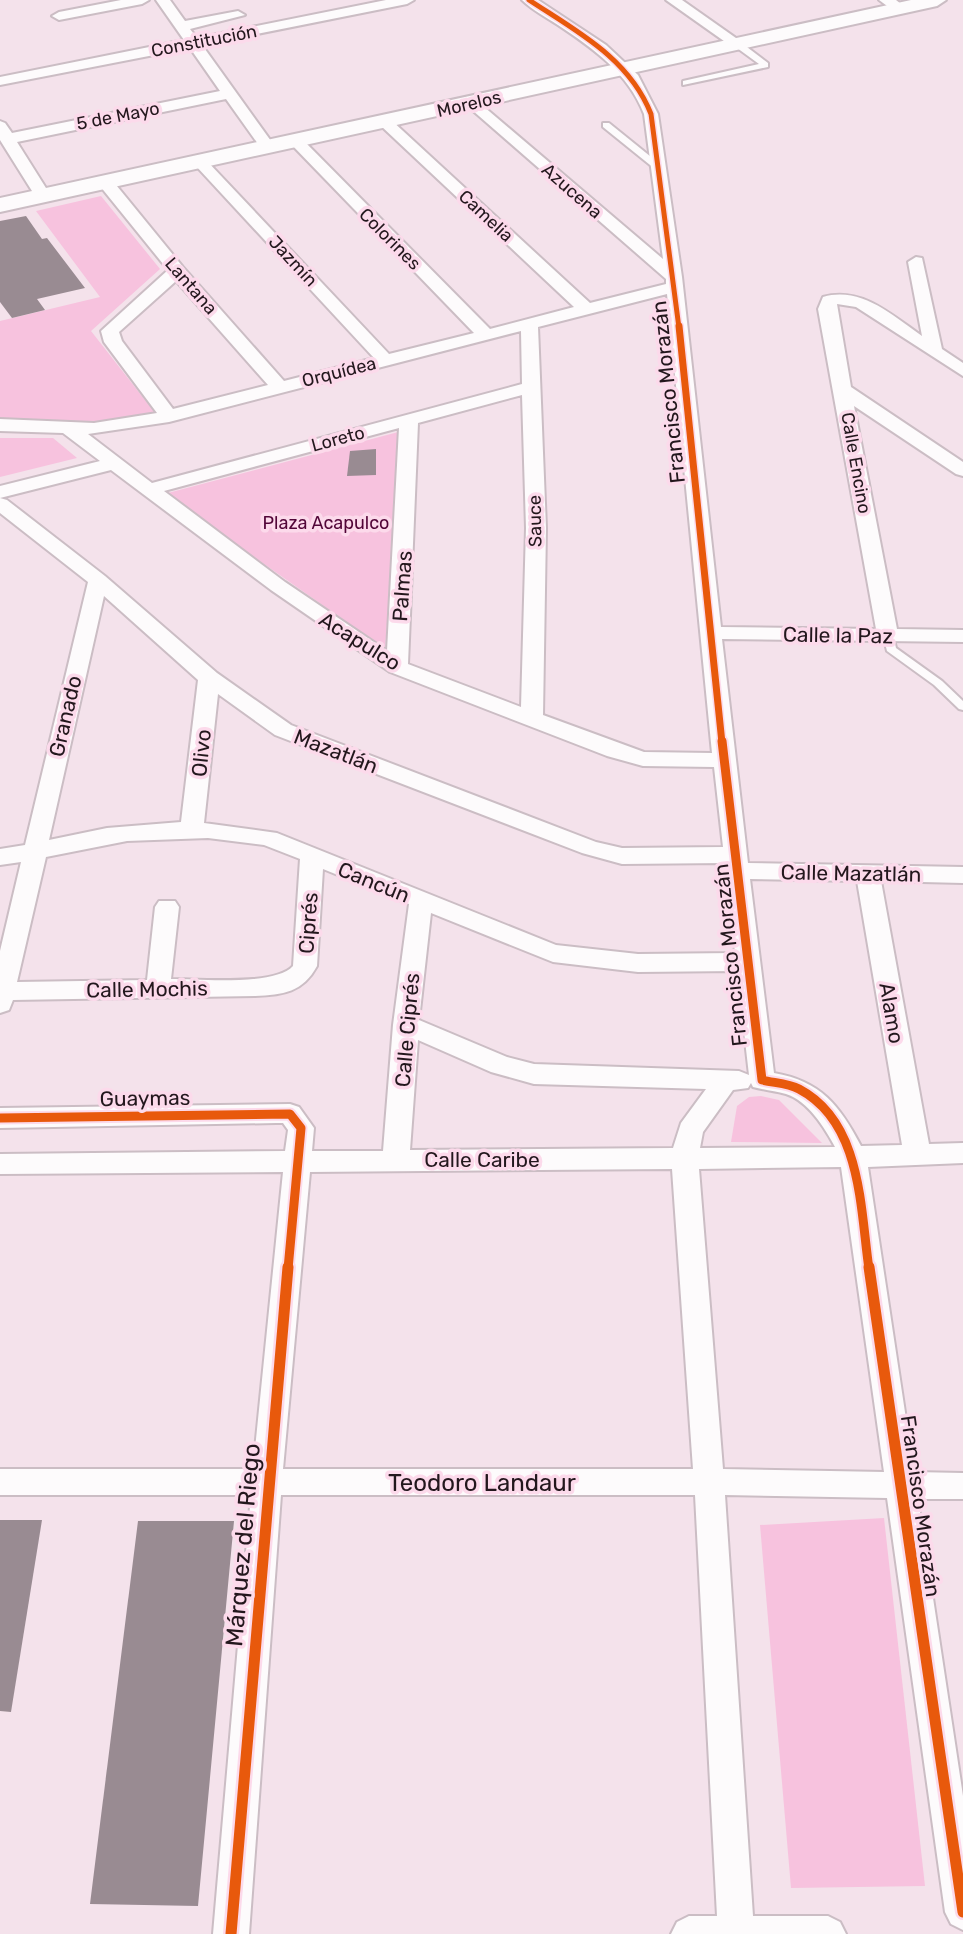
<svg xmlns="http://www.w3.org/2000/svg" width="963" height="1934" viewBox="0 0 963 1934" font-family="Rubik,sans-serif">
<style>
.green{fill:#f7c2de}
.building{fill:#998b92}
.lines{fill:none;stroke-linecap:round;stroke-linejoin:round}
.lane-casing{stroke:#cbbdc4;stroke-width:4}
.street-casing{stroke:#cbbdc4;stroke-width:4}
.secondary-casing{stroke:#cbbdc4;stroke-width:4}
.lane{fill:#fdfbfc;fill-rule:evenodd}
.street{fill:#fdfbfc;fill-rule:evenodd}
.secondary{fill:#fdfbfc;fill-rule:evenodd}
.cycleway-far3-casing{stroke:#fcdaeb;stroke-width:8}
.cycleway-far2-casing{stroke:#fcdaeb;stroke-width:10}
.cycleway-far1-casing{stroke:#fcdaeb;stroke-width:13}
.cycleway-casing{stroke:#fcdaeb;stroke-width:16}
.cycleway-far3{stroke:#e8590c;stroke-width:5}
.cycleway-far2{stroke:#e8590c;stroke-width:7}
.cycleway-far1{stroke:#e8590c;stroke-width:9}
.cycleway{stroke:#e8590c;stroke-width:11}
.labels{text-anchor:middle;dominant-baseline:central;stroke-width:7;stroke-linejoin:round;paint-order:stroke}
.far-street-label{font-size:18px;fill:#23171d;stroke:#fcdaeb}
.far-park-label{font-size:18px;fill:#520538;stroke:#fcdaeb}
.street-label{font-size:21px;fill:#23171d;stroke:#fcdaeb}
.near-street-label{font-size:24px;fill:#23171d;stroke:#fcdaeb}
</style>
<rect width="100%" height="100%" fill="#f4e2eb"/>
<g class="green">
<polygon points="101,196 160,269 91,331 156,414 97,423 0,421 0,321 100,297 36,211"/>
<polygon points="402,431 385,649 164,494"/>
<polygon points="0,438 53,438 77,458 0,477"/>
<polygon points="761,1096 779,1100 822,1143 731,1142 737,1106 749,1097"/>
<polygon points="884,1518 925,1886 791,1888 760,1525"/>
</g>
<g class="building">
<polygon points="26,216 42,239 47,238 85,288 37,299 45,310 12,318 0,302 0,221"/>
<polygon points="376,449 376,475 347,476 350,451"/>
<polygon points="0,1520 42,1520 11,1712 0,1711"/>
<polygon points="138,1521 234,1521 198,1906 90,1904"/>
</g>
<g class="lines">
<defs>
<g id="lane">
<polygon points="733,41 739,41 768,63 768,67 683,85 683,81 759,64 733,45"/>
<polygon points="603,123 609,123 661,165 661,169 655,169 603,127"/>
<polygon points="888,632 893,635 896,648 942,681 963,701 963,710 959,709 934,685 887,651 883,635"/>
</g>
<g id="street">
<polygon points="121,0 149,0 142,4 59,20 52,16 59,12"/>
<polygon points="156,0 170,0 185,21 238,11 245,15 190,29 197,38 386,0 414,0 407,4 202,45 276,148 273,151 263,151 226,99 17,142 51,196 43,201 37,199 0,140 0,121 5,123 12,133 220,91 190,48 0,85 0,77 184,40"/>
<path d="M522,0h16l68,45 32,30 20,39 24,163 39,350 155,2 -58,-320 5,-12c38,-11 69,18 99,39l-14,-74 8,-5 6,1 20,91 21,14v13l-107,-69 -19,-3 14,83 112,75v14l-7,-2 -102,-68 43,223 66,1v12l-241,-3 26,224 215,4v16l-82,-2 48,263 34,-1v20l-95,4 46,305 49,1v26h-45l45,297v134l-12,-6 -6,-12 -58,-414 -162,-3 28,421h75l12,6 6,12h-175l6,-12 12,-6h28l-22,-421h-414l-32,439h-36l38,-439h-251v-26h253l30,-297 -283,2v-20l285,-3 3,-21 -5,-7h-7l-276,5v-20l290,-4 9,3 15,21 -2,23h71l10,-126 16,-121 -86,-35 -6,97c-14,26 -34,29 -62,30l-242,4 -4,10 -9,3v-62l21,-89 -21,3v-16l25,-4 63,-263 -88,-69v-15l7,2 98,76 112,97 74,52 305,117 26,6 101,-1 -9,-80 -71,-1 -36,-10 -217,-84 -119,-82 -160,-120 -111,28v-12l100,-25 -37,-28 -63,-2v-12l94,4 63,-10 -53,-71 -3,-11 67,-61 -68,-84v-6h12l71,87 101,114 90,-23 -178,-192v-6h10l183,194 85,-21 -183,-189v-6h10l189,191 84,-22 -194,-182v-6h10l200,184 76,-19v-5l-202,-176 7,-4 5,1 187,159 -19,-145c-16,-41 -50,-65 -86,-89 -12,-8 -26,-15 -36,-25zM176,281l92,104 -95,24 -51,-68 -3,-9zM667,294l45,459 -68,-1 -101,-37 3,-187 -8,-201zM521,331l1,53 -370,99 -64,-49 81,-12zM522,395l4,133 -5,179 -113,-43 10,-241zM399,428l-12,223 -102,-69 -121,-91zM104,596l94,84 -17,142 -74,6 -58,12zM218,694l57,41 307,118 40,11 103,-1 10,90 -97,1 -82,-9 -279,-112 -73,-10zM208,838l56,7 36,14 -7,107c-18,20 -94,13 -122,13l8,-72 -4,-6h-16l-4,6 -8,73 -130,2 29,-125 81,-16zM750,879l107,2 45,264 -41,1c-21,-40 -40,-65 -87,-73zM431,913l122,49 85,10 99,-1 12,104 -10,-4 -205,-7 -27,-7 -88,-37zM418,1040l73,32 43,12 172,5 -25,34 -8,25 -263,2zM751,1083l2,4c11,3 22,4 33,7 22,7 39,34 49,53l-135,1 3,-16 30,-42 15,-2zM841,1167l43,305 -161,-3 -24,-300zM672,1169l21,300h-410l27,-297z"/>
<polygon points="666,0 682,0 743,43 731,46"/>
<polygon points="879,0 896,0 906,8 894,11"/>
</g>
<polygon id="secondary" points="911,0 946,0 937,6 0,212 0,198"/>
</defs>
<use href="#lane" class="lane-casing"/>
<use href="#street" class="street-casing"/>
<use href="#secondary" class="secondary-casing"/>
<use href="#lane" class="lane"/>
<use href="#street" class="street"/>
<use href="#secondary" class="secondary"/>
<defs>
<path id="cycleway-far3" d="M529,0c47,31 100,58 122,114l28,214"/>
<polyline id="cycleway-far2" points="679,326 722,743"/>
<g id="cycleway-far1">
<path d="M722,741l40,339c12,3 26,3 37,9 63,33 61,119 70,180"/>
<polyline points="0,1118 290,1114 301,1128 288,1269"/>
</g>
<g id="cycleway">
<polyline points="869,1267 963,1912"/>
<polyline points="231,1934 288,1267"/>
</g>
</defs>
<use href="#cycleway-far3" class="cycleway-far3-casing"/>
<use href="#cycleway-far2" class="cycleway-far2-casing"/>
<use href="#cycleway-far1" class="cycleway-far1-casing"/>
<use href="#cycleway" class="cycleway-casing"/>
<use href="#cycleway-far3" class="cycleway-far3"/>
<use href="#cycleway-far2" class="cycleway-far2"/>
<use href="#cycleway-far1" class="cycleway-far1"/>
<use href="#cycleway" class="cycleway"/>
</g>
<g class="labels">
<g class="far-street-label">
<text transform="translate(204 41) rotate(-11)">Constitución</text>
<text transform="translate(469 104) rotate(-13)">Morelos</text>
<text transform="translate(118 116) rotate(-11)">5 de Mayo</text>
<text transform="translate(572 191) rotate(41)">Azucena</text>
<text transform="translate(486 216) rotate(43)">Camelia</text>
<text transform="translate(390 239) rotate(45)">Colorines</text>
<text transform="translate(293 261) rotate(47)">Jazmín</text>
<text transform="translate(191 286) rotate(49)">Lantana</text>
<text transform="translate(339 372) rotate(-14)">Orquídea</text>
<text transform="translate(338 439) rotate(-15)">Loreto</text>
<text transform="translate(856 463) rotate(80)">Calle Encino</text>
<text transform="translate(535 521) rotate(-91)">Sauce</text>
</g>
<g class="far-park-label">
<text x="326" y="523">Plaza Acapulco</text>
</g>
<g class="street-label">
<text transform="translate(668 392) rotate(-96)">Francisco Morazán</text>
<text transform="translate(402 586) rotate(-86)">Palmas</text>
<text transform="translate(838 635) rotate(1)">Calle la Paz</text>
<text transform="translate(360 641) rotate(32)">Acapulco</text>
<text transform="translate(65 716) rotate(-77)">Granado</text>
<text transform="translate(336 751) rotate(21)">Mazatlán</text>
<text transform="translate(201 753) rotate(-84)">Olivo</text>
<text transform="translate(851 873) rotate(1)">Calle Mazatlán</text>
<text transform="translate(374 882) rotate(22)">Cancún</text>
<text transform="translate(308 923) rotate(-86)">Ciprés</text>
<text transform="translate(730 955) rotate(-96)">Francisco Morazán</text>
<text transform="translate(147 989) rotate(-1)">Calle Mochis</text>
<text transform="translate(892 1013) rotate(80)">Alamo</text>
<text transform="translate(407 1030) rotate(-85)">Calle Ciprés</text>
<text transform="translate(145 1098) rotate(-1)">Guaymas</text>
<text x="482" y="1159">Calle Caribe</text>
<text transform="translate(921 1506) rotate(82)">Francisco Morazán</text>
</g>
<g class="near-street-label">
<text x="482" y="1483">Teodoro Landaur</text>
<text transform="translate(243 1545) rotate(-85)">Márquez del Riego</text>
</g>
</g>
</svg>
